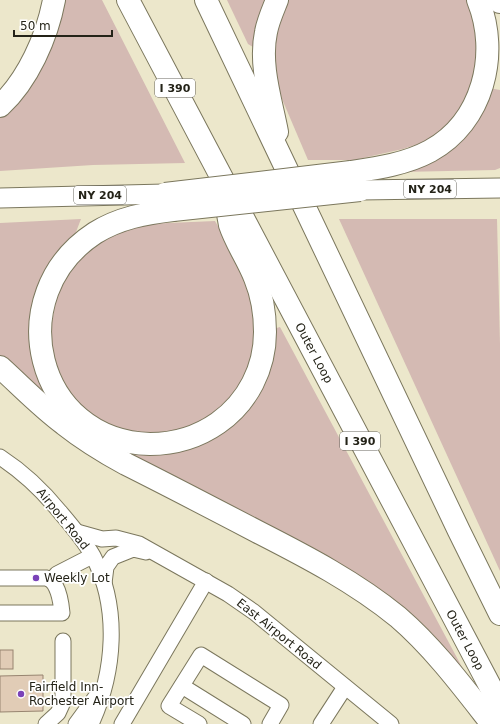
<svg xmlns="http://www.w3.org/2000/svg" width="500" height="724" viewBox="0 0 500 724" font-family="'DejaVu Sans',sans-serif">
<style>
.green{fill:#d4bab3}
.building{fill:#e1ccb6;stroke:#978470}
.lines{fill:none;stroke-linecap:round;stroke-linejoin:round}
.minor-casing{stroke:#7b775d;stroke-width:17}
.major-casing{stroke:#7b775d;stroke-width:21}
.highway-casing{stroke:#7b775d;stroke-width:24}
.minor{stroke:#fff;stroke-width:15}
.major{stroke:#fff;stroke-width:19}
.highway{stroke:#fff;stroke-width:22}
.highway-bridge-casing{stroke:#7b775d;stroke-width:24;stroke-linecap:butt}
.highway-bridge{stroke:#fff;stroke-width:22}
.poi-dot{fill:#7a42b8;stroke:#fff;stroke-width:1.5}
.labels{text-anchor:middle;dominant-baseline:central;stroke-width:3.5;stroke-linejoin:round;paint-order:stroke}
.shield{fill:#fff;stroke:#66655d;stroke-width:1}
.shield-label{font-size:11px;font-weight:bold;fill:#242318}
.street-label{font-size:12px;fill:#242318;stroke:#fff}
.poi-label{font-size:12px;fill:#242318;stroke:#fff;text-anchor:start}
</style>
<rect width="100%" height="100%" fill="#ece7cb"/>
<g class="green">
<polygon points="61,0 102,0 185,163 93,165 0,171 0,113"/>
<polygon points="227,0 266,0 253,47 248,44"/>
<polygon points="285,0 467,0 481,48 473,94 447,126 427,141 403,149 354,160 308,160 282,99 273,69 272,34"/>
<polygon points="489,88 500,90 500,168 495,170 401,172"/>
<polygon points="81,219 76,232 45,276 49,394 42,398 0,356 0,223"/>
<polygon points="339,219 497,219 500,344 500,571"/>
<polygon points="215,221 238,261 250,294 257,338 254,356 235,394 213,416 178,432 132,434 90,415 68,393 48,345 59,282 69,268 104,237 145,224"/>
<polygon points="280,327 463,669 408,614 359,575 119,454 121,448 219,431 270,330"/>
</g>
<g class="building">
<rect x="0" y="650" width="13" height="19"/>
<polygon points="43,675 43,711 0,712 0,676"/>
</g>
<g class="lines">
<defs>
<g id="minor">
<path d="M0,457c23,15 43,34 60,55 12,14 24,28 33,44 27,52 22,116 -2,168"/>
<polyline points="77,532 102,539 116,538 139,544 228,594 254,612 391,724"/>
<path d="M0,578h46c12,2 15,24 16,35h-62"/>
<polyline points="52,580 57,574 92,556"/>
<polyline points="104,583 106,567 113,557 133,549 146,552"/>
<polyline points="182,686 243,724"/>
<polyline points="46,724 58,713 63,702 63,641"/>
<polyline points="76,724 95,698"/>
<polyline points="122,724 206,581"/>
<polyline points="199,724 169,706 201,655 281,705 270,724"/>
<polyline points="321,724 345,687"/>
</g>
<g id="major">
<polyline points="360,190 500,188"/>
<polyline points="0,198 165,194"/>
</g>
<g id="highway">
<polyline points="128,0 500,705"/>
<polyline points="206,0 459,531 500,614"/>
<path d="M277,0c-4,10 -9,21 -11,32 -7,33 5,68 11,100"/>
<polyline points="500,0 500,2"/>
<path d="M0,106c28,-26 47,-69 54,-106"/>
<path d="M351,172c27,-4 55,-8 79,-21 53,-29 70,-97 48,-151"/>
<path d="M173,210c-27,3 -54,8 -78,23 -95,62 -60,208 55,211 24,0 48,-7 68,-21 30,-21 47,-55 47,-91 0,-19 -3,-37 -10,-54 -7,-18 -19,-35 -25,-53 -1,-5 -2,-11 -3,-17"/>
<path d="M0,367c21,19 41,40 64,57 19,15 40,28 62,40 44,22 88,45 132,68 49,25 97,50 140,85 36,31 65,70 94,107"/>
</g>
</defs>
<use href="#minor" class="minor-casing"/>
<use href="#major" class="major-casing"/>
<use href="#highway" class="highway-casing"/>
<use href="#minor" class="minor"/>
<use href="#major" class="major"/>
<use href="#highway" class="highway"/>
<defs>
<g id="highway-bridge">
<polyline points="165,194 351,172"/>
<polyline points="173,210 360,190"/>
</g>
</defs>
<use href="#highway-bridge" class="highway-bridge-casing"/>
<use href="#highway-bridge" class="highway-bridge"/>
</g>
<g class="poi-dot">
<circle cx="36" cy="578" r="4"/>
<circle cx="21" cy="694" r="4"/>
</g>
<g class="labels">
<g class="shield">
<rect x="155" y="79" width="40" height="18" rx="3"/>
<rect x="404" y="180" width="52" height="18" rx="3"/>
<rect x="74" y="186" width="52" height="18" rx="3"/>
<rect x="340" y="432" width="40" height="18" rx="3"/>
</g>
<g class="shield-label">
<text x="175" y="88">I 390</text>
<text x="430" y="189">NY 204</text>
<text x="100" y="195">NY 204</text>
<text x="360" y="441">I 390</text>
</g>
<g class="street-label">
<text transform="translate(314 353) rotate(62)">Outer Loop</text>
<text transform="translate(63 519) rotate(51)">Airport Road</text>
<text transform="translate(279 634) rotate(39)">East Airport Road</text>
<text transform="translate(465 640) rotate(62)">Outer Loop</text>
</g>
<g class="poi-label">
<text x="44" y="578">Weekly Lot</text>
<text x="29" y="687">Fairfield Inn-<tspan x="29" dy="14">Rochester Airport</tspan></text>
</g>
</g>
<path d="M14 30v6h98v-6" fill="none" stroke="#242318" stroke-width="2"/>
<text x="20" y="30" font-size="12" fill="#242318" stroke="#ffffff" stroke-width="3" paint-order="stroke">50 m</text>
</svg>
